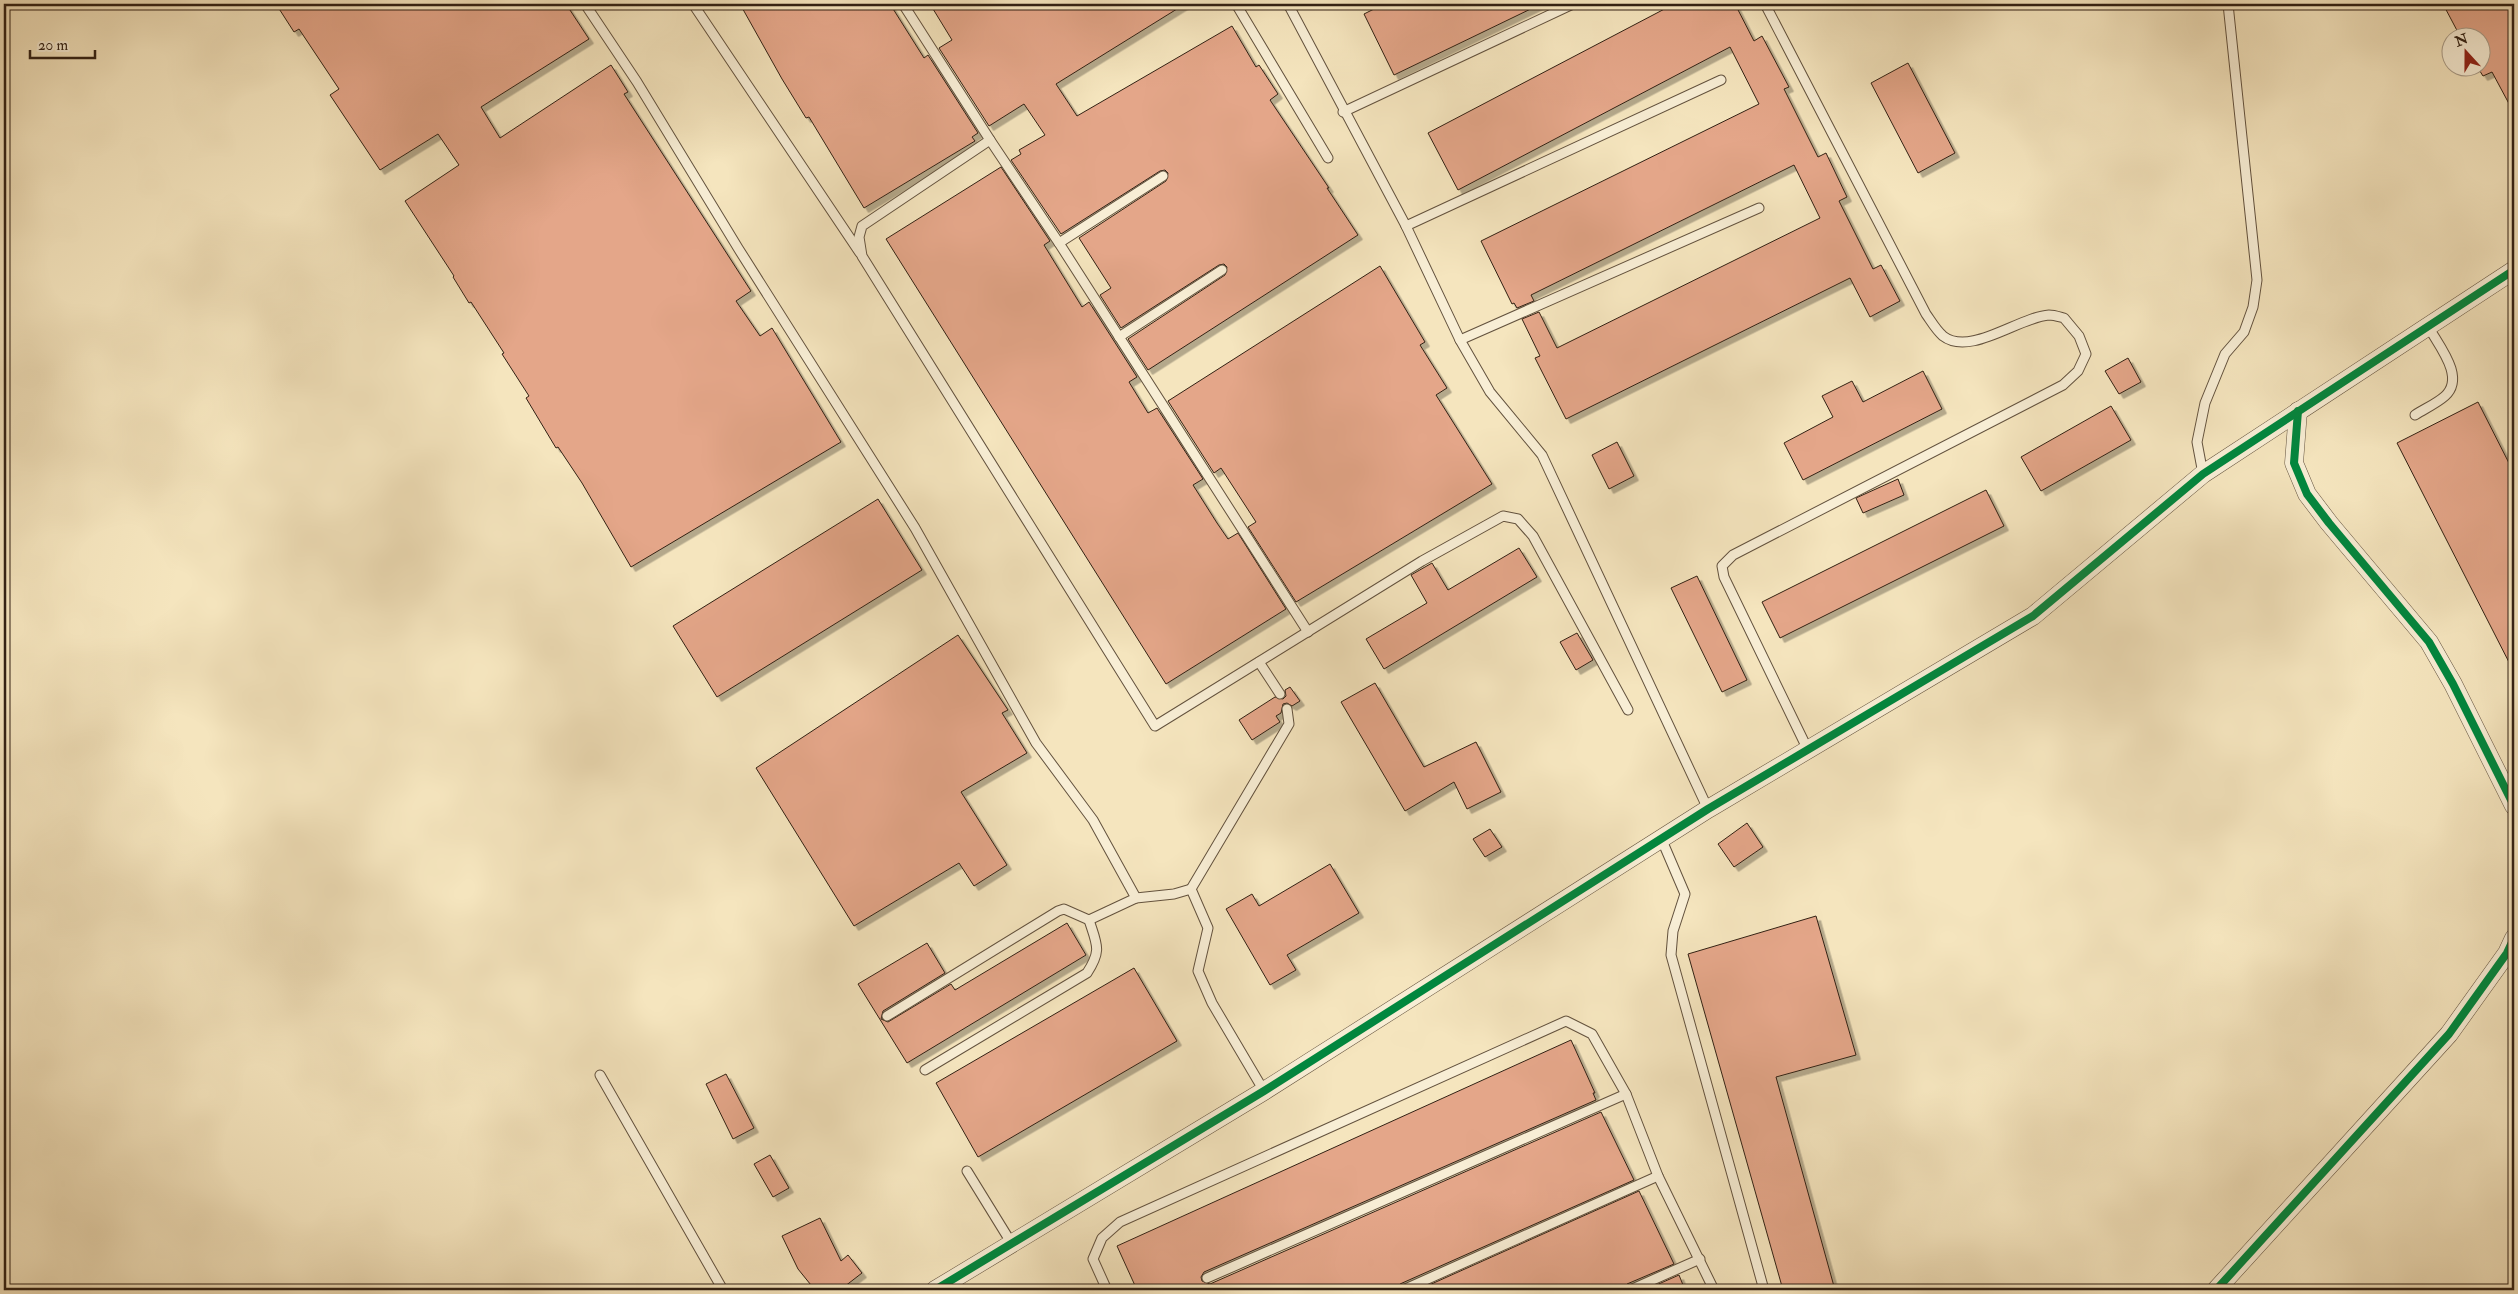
<svg xmlns="http://www.w3.org/2000/svg" width="2518" height="1294" viewBox="0 0 2518 1294" font-family="'IM FELL Double Pica',serif">
<style>
.building{fill:#e4a689;stroke:#322114;filter:url(#shadow)}
.lines{fill:none;stroke-linecap:round;stroke-linejoin:round}
.service-casing{stroke:#63523e;stroke-width:11}
.minor-casing{stroke:#63523e;stroke-width:19}
.service{stroke:#f8eed5;stroke-width:9}
.minor{stroke:#f8eed5;stroke-width:18}
.cycleway-casing{stroke:#f8eed5;stroke-width:11}
.cycleway{stroke:#00873e;stroke-width:8}
</style>
<defs>
<filter id="shadow"><feDropShadow dx="4.5" dy="4.5" stdDeviation="0" flood-color="#0004"/></filter>
</defs>
<rect width="100%" height="100%" fill="#f5e5be"/>
<filter id="stains"><feTurbulence type="fractalNoise" baseFrequency=".004" numOctaves="4"/><feColorMatrix values="0 0 0 0 .2 0 0 0 0 .09 0 0 0 0 .02 0 0 0 .5 -.17"/></filter>
<radialGradient id="worn" r=".72"><stop offset=".6" stop-color="#630" stop-opacity="0"/><stop offset="1" stop-color="#630" stop-opacity=".3"/></radialGradient>
<g class="building">
<polygon points="276,4 566,4 589,39 481,107 500,138 611,65 628,92 624,94 751,291 736,301 760,336 772,328 841,442 631,567 582,483 558,447 556,448 526,398 529,396 502,354 504,353 471,302 469,303 453,277 454,276 405,201 459,165 438,134 380,170 330,95 339,89 299,29 294,32"/>
<polygon points="740,4 890,4 924,58 928,55 978,133 972,137 975,141 864,208 809,117 806,118 782,79"/>
<polygon points="930,4 1185,4 1056,84 1077,116 1232,26 1256,67 1259,65 1278,94 1270,100 1329,188 1327,188 1358,235 1148,370 1128,339 1225,275 1227,267 1224,264 1219,265 1121,328 1100,295 1111,288 1079,238 1166,181 1168,173 1165,170 1160,171 1061,234 1011,160 1021,154 1019,150 1045,135 1024,104 989,126 939,48 952,40"/>
<polygon points="1384,4 1541,4 1394,75 1364,14"/>
<polygon points="1674,4 1735,4 1754,41 1762,36 1789,87 1784,89 1818,157 1826,153 1847,197 1839,201 1873,269 1881,265 1900,301 1870,317 1850,278 1566,419 1535,358 1540,356 1522,319 1539,312 1557,348 1820,218 1794,165 1531,295 1534,301 1517,308 1514,303 1512,304 1481,241 1759,104 1730,47 1458,190 1428,133"/>
<polygon points="2443,4 2514,4 2514,113 2492,72 2483,76 2478,68 2480,68 2480,38 2461,38"/>
<polygon points="1908,63 1955,153 1918,173 1871,83"/>
<polygon points="1001,167 1050,241 1044,245 1082,307 1089,302 1137,377 1129,382 1148,413 1157,408 1203,479 1193,485 1217,523 1228,539 1238,533 1286,609 1166,684 886,239"/>
<polygon points="1380,266 1425,342 1420,345 1447,388 1436,395 1492,484 1296,602 1248,527 1256,522 1221,468 1214,473 1168,401"/>
<polygon points="2128,358 2141,382 2119,394 2105,371"/>
<polygon points="1923,371 1942,409 1803,480 1784,443 1833,417 1822,396 1852,381 1863,402"/>
<polygon points="2478,402 2514,473 2514,672 2397,443"/>
<polygon points="2111,406 2131,440 2041,491 2021,457"/>
<polygon points="1617,442 1634,476 1609,489 1592,455"/>
<polygon points="1898,479 1904,495 1863,513 1856,498"/>
<polygon points="1986,490 2004,526 1780,638 1762,602"/>
<polygon points="878,499 922,570 717,697 673,626"/>
<polygon points="1519,548 1537,577 1384,669 1366,639 1427,603 1411,575 1432,563 1448,590"/>
<polygon points="1697,576 1747,680 1722,692 1671,588"/>
<polygon points="1577,633 1593,660 1576,670 1560,642"/>
<polygon points="958,635 1008,710 1002,713 1027,753 961,792 1007,865 974,886 959,863 854,926 756,768"/>
<polygon points="1375,683 1424,767 1476,742 1501,792 1467,809 1454,782 1405,811 1341,702"/>
<polygon points="1290,687 1300,701 1292,706 1287,703 1283,704 1281,713 1276,716 1280,722 1252,740 1239,720 1275,697 1283,699 1286,696 1285,690"/>
<polygon points="1747,823 1763,847 1734,867 1718,844"/>
<polygon points="1490,829 1502,847 1485,857 1473,839"/>
<polygon points="1330,864 1359,913 1287,955 1296,970 1270,985 1226,909 1252,894 1259,906"/>
<polygon points="1816,916 1856,1055 1776,1077 1835,1290 1783,1290 1688,954"/>
<polygon points="1067,923 1086,955 907,1063 858,984 927,943 945,973 883,1011 881,1019 888,1022 951,984 955,990"/>
<polygon points="1134,968 1177,1041 978,1157 936,1083"/>
<polygon points="1571,1040 1595,1093 1593,1093 1596,1100 1204,1272 1201,1277 1202,1281 1210,1284 1601,1112 1634,1180 1400,1284 1397,1290 1137,1290 1117,1246"/>
<polygon points="726,1074 754,1128 733,1139 706,1084"/>
<polygon points="770,1155 789,1188 773,1197 754,1164"/>
<polygon points="1639,1191 1674,1264 1627,1284 1624,1290 1418,1290"/>
<polygon points="820,1218 841,1261 848,1255 862,1273 840,1290 815,1290 798,1269 782,1236"/>
<polygon points="1679,1275 1685,1290 1645,1290"/>
</g>
<g class="lines">
<defs>
<g id="service">
<polyline points="585,4 637,82 738,248 915,528 1036,743 1093,820 1136,898 1174,894 1191,889 1208,928 1198,971 1212,1003 1264,1091"/>
<polyline points="693,4 860,253"/>
<polyline points="903,4 990,140 862,226 859,237 862,256 1155,726 1422,561 1503,516 1518,519 1533,536 1628,710"/>
<polyline points="1236,4 1328,158"/>
<polyline points="1288,4 1406,226 1460,340 1490,392 1542,455 1708,809"/>
<path d="M1765,4l161,310c5,7 10,16 17,22 27,21 76,-19 106,-21 5,0 11,2 15,3l15,18 7,18 -8,17 -15,14 -330,170 -11,11 2,11 83,171"/>
<polyline points="1343,112 1573,4"/>
<polyline points="990,140 1059,243 1308,632"/>
<polyline points="1406,226 1721,80"/>
<polyline points="1059,243 1163,176"/>
<polyline points="1119,337 1222,270"/>
<polyline points="1460,340 1759,208"/>
<path d="M2415,415c9,-6 21,-11 30,-19 21,-19 -7,-51 -17,-70"/>
<polyline points="2203,474 2197,442 2205,403 2225,354 2244,332 2253,307 2257,280 2228,4"/>
<polyline points="1259,662 1280,694"/>
<polyline points="1661,838 1685,894 1673,931 1671,955 1764,1290"/>
<polyline points="1191,889 1289,724 1287,709"/>
<polyline points="887,1016 1058,911 1064,909 1089,920 1136,898"/>
<path d="M925,1070l162,-97c15,-23 10,-28 2,-53"/>
<polyline points="600,1075 723,1290"/>
<polyline points="967,1171 1012,1244"/>
<polyline points="1207,1278 1626,1094"/>
<polyline points="1107,1290 1093,1259 1102,1238 1120,1222 1566,1021 1592,1034 1626,1094 1658,1176 1714,1290"/>
<polyline points="1403,1290 1658,1176"/>
<polyline points="1630,1290 1700,1259"/>
</g>
<g id="minor">
<polyline points="2298,411 2294,463 2307,494 2329,523 2429,642 2453,684 2514,806"/>
<polyline points="935,1290 1264,1091 1708,809 2033,616 2203,474 2514,270"/>
<polyline points="2216,1290 2449,1034 2507,953 2514,938"/>
</g>
</defs>
<use href="#service" class="service-casing"/>
<use href="#minor" class="minor-casing"/>
<use href="#service" class="service"/>
<use href="#minor" class="minor"/>
<defs>
<g id="cycleway">
<polyline points="2298,411 2294,463 2307,494 2329,523 2429,642 2453,684 2514,806"/>
<polyline points="935,1290 1264,1091 1708,809 2033,616 2203,474 2514,270"/>
<polyline points="2216,1290 2449,1034 2507,953 2514,938"/>
</g>
</defs>
<use href="#cycleway" class="cycleway-casing"/>
<use href="#cycleway" class="cycleway"/>
</g>
<rect width="2518" height="1294" fill="none" stroke="#f5e5be" stroke-width="20"/>
<rect x="5" y="5" width="2508" height="1284" fill="none" stroke="#322114" stroke-width="2.5"/>
<rect x="10" y="10" width="2498" height="1274" fill="none" stroke="#322114"/>
<g transform="translate(2466 52) rotate(339)"><circle r="24" fill="#f8eed5" stroke="#a99c88"/>
<path d="M0-4L9 19L0 12L-9 19Z" fill="#8f2418"/>
<text y="-8" font-size="14" font-weight="bold" text-anchor="middle" fill="#322114">N</text>
</g>
<path d="M30 50v8h65v-8" fill="none" stroke="#322114" stroke-width="2.5"/>
<text x="38" y="50" font-size="15" fill="#322114" stroke="#f8eed5" stroke-width="4" paint-order="stroke">20 m</text>
<rect width="100%" height="100%" filter="url(#stains)"/>
<rect width="100%" height="100%" fill="url(#worn)"/>
</svg>
